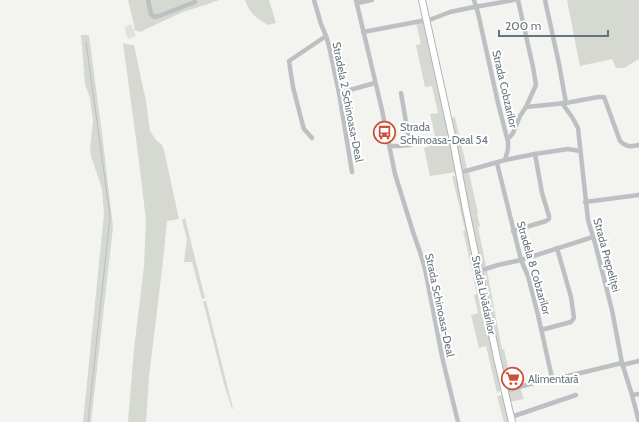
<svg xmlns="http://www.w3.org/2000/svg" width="639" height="422" viewBox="0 0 639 422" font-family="Cabin,sans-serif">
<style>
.built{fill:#e1e2e0}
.green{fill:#d5d9d1}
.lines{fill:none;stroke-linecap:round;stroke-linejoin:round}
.stream{stroke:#b4c0c2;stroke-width:1}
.secondary-casing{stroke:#afb4b7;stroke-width:8}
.street{stroke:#bdc0c3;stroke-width:4.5}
.secondary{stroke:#fff;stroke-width:6}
.labels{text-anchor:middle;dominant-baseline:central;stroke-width:4;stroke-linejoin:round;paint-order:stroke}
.street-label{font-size:11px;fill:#66747d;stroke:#fff}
.poi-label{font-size:11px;fill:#66747d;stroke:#fff;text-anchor:start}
</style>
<rect width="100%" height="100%" fill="#f3f3f0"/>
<polygon class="built" points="131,24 136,36 129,39 127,37 124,27"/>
<g class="green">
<polygon points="128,0 219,0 211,3 183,12 144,30 141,32 133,30 135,29"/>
<path d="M245,0h24l7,23 -8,2c-12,-7 -18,-11 -23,-25z"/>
<polygon points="567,0 639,0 639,59 624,68 616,68 612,59 580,66"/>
<polygon points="426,22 449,135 436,140 430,114 438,113 432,86 425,87 416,45 421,44 416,23"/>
<polygon points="81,35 89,35 103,142 113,227 91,422 83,422 104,214 102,189 91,156 90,148 93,121 90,98 85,84"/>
<polygon points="123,43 130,45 134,45 142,83 146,101 150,131 156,140 162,145 164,150 179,219 167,221 163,261 149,377 146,422 128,422 134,349 144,266 146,221 139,161"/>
<polygon points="455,117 467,169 463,170 460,169 451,118"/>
<polygon points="450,138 456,172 430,176 424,148"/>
<polygon points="469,173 478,213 477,214 480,226 478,227 486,266 481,268 461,175"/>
<polygon points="452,176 457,177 477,272 476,274 473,274 463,231 465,230"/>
<polygon points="185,218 205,298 202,299 192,262 184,262 187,239 182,220"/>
<polygon points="487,271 502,349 504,349 512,385 506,387 481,273"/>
<polygon points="473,277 476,277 478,279 501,390 497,393 486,346 479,348 471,315 478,313 474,295 477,294"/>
<polygon points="203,301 206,301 233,409 232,409 224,384"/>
<polygon points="520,388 524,399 509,402 507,392"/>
<polygon points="503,395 511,422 504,422 497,396"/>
</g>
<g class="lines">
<polyline class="stream" points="86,42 110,216 88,422"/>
<defs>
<polyline id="secondary" points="422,0 452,136 466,210 497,358 512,422"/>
</defs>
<use href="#secondary" class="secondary-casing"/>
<g class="street">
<polyline points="148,0 151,14 154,17 159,16 195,2"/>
<polyline points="314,0 321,24 326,36 329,46 339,93 352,172"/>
<polyline points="356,0 382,110 395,174 413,232 420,252 425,269 443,361 458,422"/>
<polyline points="474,0 478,13 498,103 508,142 508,149 505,160"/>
<polyline points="545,0 559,64 566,103"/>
<polyline points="357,3 372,0"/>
<polyline points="363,32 432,19 450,12 469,8 514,0"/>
<polyline points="339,93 375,83"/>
<polyline points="562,103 572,117 578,128 588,220 595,243 612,310 622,363 632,395 639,422"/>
<path d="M526,107l40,-4 32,-6h6l16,44c6,6 11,6 19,4"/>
<polyline points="312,138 304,129 303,126 293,87 289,61 326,36"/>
<polyline points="508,139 513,133 520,116 526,107 536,85 533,67 518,0"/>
<polyline points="390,146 399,146 410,145 401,93"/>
<polyline points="497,163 521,260 528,276 538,315 552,378"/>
<polyline points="459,173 505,160 535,154 568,149 580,151"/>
<polyline points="585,202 639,195"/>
<polyline points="513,231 546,221 549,219 549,216 542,193 535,154"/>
<polyline points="479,271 498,265 521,260 593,237"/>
<polyline points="541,330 571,322 574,318 571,297 557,248"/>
<polyline points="622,365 639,361"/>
<polyline points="505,391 552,378 568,376 622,363"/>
<polyline points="632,395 639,394"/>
<polyline points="511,417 576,395"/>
</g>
<use href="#secondary" class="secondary"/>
</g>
<defs>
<symbol id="bus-ring" viewBox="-11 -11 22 22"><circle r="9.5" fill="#fff" stroke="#cd5036" stroke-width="1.5"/><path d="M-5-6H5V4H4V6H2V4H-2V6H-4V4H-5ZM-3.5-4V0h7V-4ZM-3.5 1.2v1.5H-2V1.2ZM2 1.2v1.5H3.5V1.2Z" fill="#cd5036"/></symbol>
<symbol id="supermarket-ring" viewBox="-11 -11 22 22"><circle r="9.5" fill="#fff" stroke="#cd5036" stroke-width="1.5"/><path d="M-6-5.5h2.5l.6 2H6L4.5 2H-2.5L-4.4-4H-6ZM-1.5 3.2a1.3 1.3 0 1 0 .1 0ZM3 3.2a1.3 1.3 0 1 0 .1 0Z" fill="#cd5036"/></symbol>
</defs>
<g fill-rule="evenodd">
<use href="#bus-ring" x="372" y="120" width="25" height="25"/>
<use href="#supermarket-ring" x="500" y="366" width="25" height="25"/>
</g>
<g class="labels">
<g class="street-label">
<text transform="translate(505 89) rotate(77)">Strada Cobzarilor</text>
<text transform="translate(348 102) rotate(79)">Stradela 2 Schinoasa-Deal</text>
<text transform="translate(607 255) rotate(75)">Strada Prepeliței</text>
<text transform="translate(534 268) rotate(74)">Stradela 8 Cobzarilor</text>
<text transform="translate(484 295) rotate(78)">Strada Livădarilor</text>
<text transform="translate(440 305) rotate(78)">Strada Schinoasa-Deal</text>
</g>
<g class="poi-label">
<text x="400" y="127">Strada<tspan x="400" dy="13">Schinoasa-Deal 54</tspan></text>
<text x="528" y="379">Alimentară</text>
</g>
</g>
<path d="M499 30v6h109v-6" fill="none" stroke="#66747d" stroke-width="2"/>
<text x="505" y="30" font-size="12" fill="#66747d" stroke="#ffffff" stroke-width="3" paint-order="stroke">200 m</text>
</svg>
